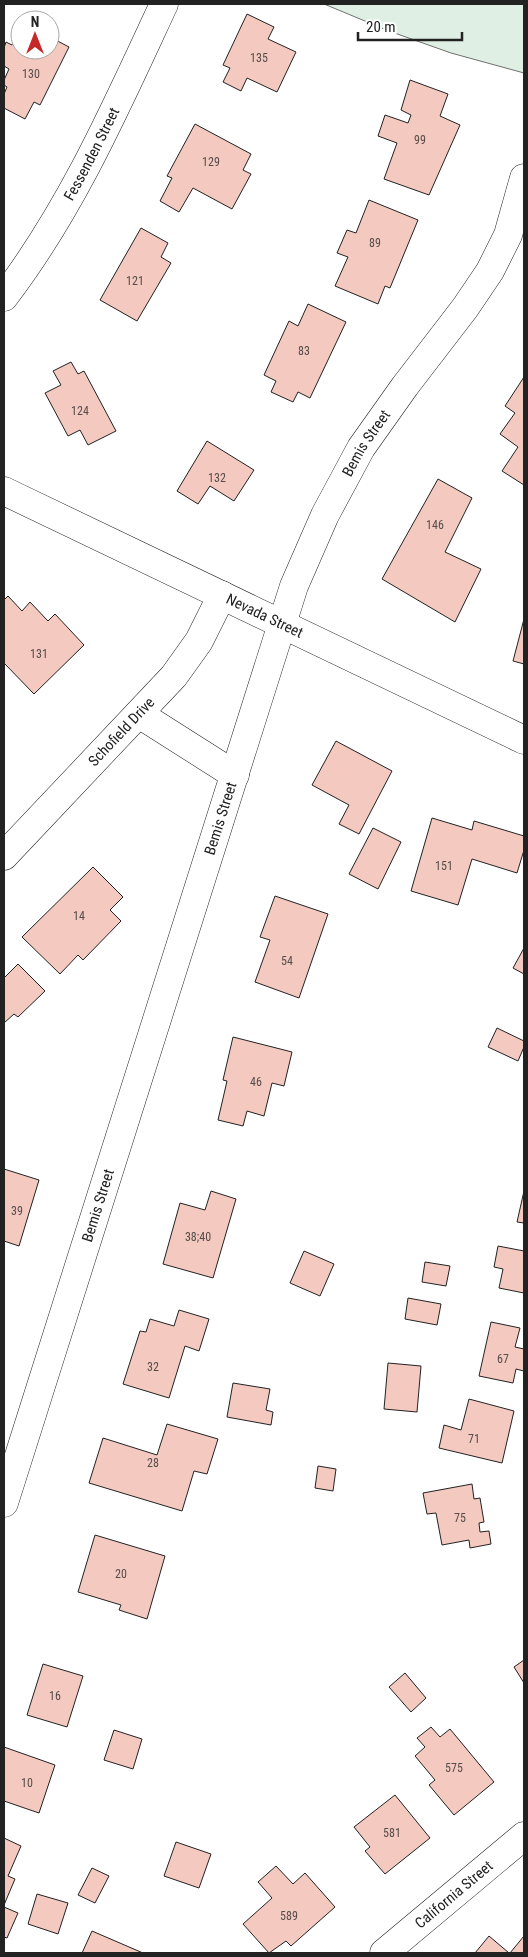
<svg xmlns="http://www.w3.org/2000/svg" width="528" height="1957" viewBox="0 0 528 1957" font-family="'Roboto Condensed',sans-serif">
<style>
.green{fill:#e0efe3;stroke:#6f6f6f}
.building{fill:#f3c9c0;stroke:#222}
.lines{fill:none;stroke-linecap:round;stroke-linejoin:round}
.street-casing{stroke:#222;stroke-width:29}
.secondary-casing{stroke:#222;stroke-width:29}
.street{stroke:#fff;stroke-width:28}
.secondary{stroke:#fff;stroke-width:28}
.labels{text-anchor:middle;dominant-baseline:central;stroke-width:4;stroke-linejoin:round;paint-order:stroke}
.number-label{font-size:12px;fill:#564c4a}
.street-label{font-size:15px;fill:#222;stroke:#fff}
</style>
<rect width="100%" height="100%" fill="#fff"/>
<polygon class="green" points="324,4 524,4 524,73 451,53 389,31"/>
<g class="building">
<polygon points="247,14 274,27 268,39 296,52 277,92 247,78 241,91 223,82 230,68 223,65"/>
<polygon points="20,30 20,50 50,50 50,37 69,47 40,105 34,102 25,119 4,108 4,94 7,87 4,85 4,80 9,69 4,66 4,48 6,42 12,45"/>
<polygon points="410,80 448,94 440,116 460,125 429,195 384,179 397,143 378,136 385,115 408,123 411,115 401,110"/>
<polygon points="195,124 251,154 243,170 251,174 232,209 193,188 179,212 160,201 172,178 167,176"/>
<polygon points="369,200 418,220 390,288 385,286 378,304 335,286 348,257 337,253 347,230 356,233"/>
<polygon points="141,228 168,243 161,257 171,263 137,321 100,300"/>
<polygon points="308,304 346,322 310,398 298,392 293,402 271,392 276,381 264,375 289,321 298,326"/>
<polygon points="71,362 78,374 84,371 116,431 88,445 80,430 68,436 45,393 61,385 53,371"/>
<polygon points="524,377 524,485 502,471 518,447 500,434 515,413 505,406"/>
<polygon points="207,441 254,470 234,501 210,486 198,504 177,491"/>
<polygon points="438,479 472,498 445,552 481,569 455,622 382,579"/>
<polygon points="8,596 22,611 30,602 48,621 55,614 84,645 34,694 4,663 4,600"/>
<polygon points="524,619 524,664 513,661"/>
<polygon points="336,741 392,771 359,834 339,824 349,805 312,785"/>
<polygon points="432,818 472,830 474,821 524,836 524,850 517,873 472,859 458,905 411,891"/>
<polygon points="373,828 401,842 378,889 349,874"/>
<polygon points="93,867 123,897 110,910 121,921 83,960 78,955 60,974 22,937"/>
<polygon points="275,896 328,914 299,998 255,982 270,940 260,937"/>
<polygon points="524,948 524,974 513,968"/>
<polygon points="18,964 45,991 18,1017 14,1014 4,1023 4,978"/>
<polygon points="497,1028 524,1041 524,1047 518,1061 488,1047"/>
<polygon points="233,1037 292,1052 284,1086 272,1083 264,1116 247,1111 243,1126 218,1120 227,1081 223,1080"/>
<polygon points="4,1169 39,1180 19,1246 4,1241"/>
<polygon points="211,1191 236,1199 213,1278 163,1264 180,1203 205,1210"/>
<polygon points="524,1191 524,1223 517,1222"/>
<polygon points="498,1246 524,1251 524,1293 499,1288 503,1269 494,1267"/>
<polygon points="304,1251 334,1264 320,1296 290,1283"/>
<polygon points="425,1262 450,1266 446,1286 422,1282"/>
<polygon points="408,1298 441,1304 437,1325 405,1319"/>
<polygon points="179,1310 209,1319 199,1351 185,1346 169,1398 123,1384 140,1331 146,1332 150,1319 174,1326"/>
<polygon points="491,1322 520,1328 515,1347 524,1349 524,1371 516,1369 513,1383 479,1376"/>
<polygon points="388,1363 421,1366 417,1412 384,1409"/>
<polygon points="233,1383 270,1389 266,1410 273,1412 271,1425 227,1417"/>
<polygon points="469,1399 514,1411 502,1463 439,1448 444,1425 461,1430"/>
<polygon points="167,1424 218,1439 207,1474 194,1471 182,1511 89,1483 103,1438 157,1455"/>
<polygon points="318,1466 336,1469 333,1491 315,1488"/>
<polygon points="472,1484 474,1499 480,1498 484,1522 479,1523 480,1532 489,1531 491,1544 470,1548 469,1540 442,1545 436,1513 427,1514 423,1493"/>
<polygon points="95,1535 165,1556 147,1619 119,1610 121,1605 78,1592"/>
<polygon points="524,1660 524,1683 514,1667"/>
<polygon points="43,1664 83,1676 67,1727 27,1715"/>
<polygon points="405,1673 426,1698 411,1712 389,1687"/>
<polygon points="431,1727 440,1737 450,1729 494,1782 454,1815 429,1785 435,1780 415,1756 425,1747 417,1738"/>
<polygon points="114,1730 142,1739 133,1769 104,1760"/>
<polygon points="4,1747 55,1765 39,1813 4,1801"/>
<polygon points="395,1795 430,1838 385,1874 365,1851 370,1847 354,1827"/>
<polygon points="4,1838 21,1846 8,1876 15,1879 4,1905"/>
<polygon points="176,1842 211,1854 199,1888 164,1876"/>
<polygon points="276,1866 293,1884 305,1873 335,1907 291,1946 286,1941 269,1953 243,1924 272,1898 258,1882"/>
<polygon points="92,1868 109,1876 95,1903 78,1895"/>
<polygon points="37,1894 68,1903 58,1934 28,1924"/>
<polygon points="4,1907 18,1913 7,1938 4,1937"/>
<polygon points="92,1931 143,1953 82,1953"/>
<polygon points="489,1936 509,1953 475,1953"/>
<polygon points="524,1936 524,1953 510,1953"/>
</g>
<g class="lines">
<defs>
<g id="street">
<path id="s1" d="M4,297c68,-89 113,-192 160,-293"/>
<path id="s2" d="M4,491l520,249"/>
<polyline points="139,714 235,775"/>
<path id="s3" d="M4,856l170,-180 25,-35 23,-46"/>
<path id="s4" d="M4,1503l290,-917 31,-71 36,-67 44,-62 60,-78 25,-37 18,-36 16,-57"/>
</g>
<g id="secondary">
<path id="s5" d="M384,1953l140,-117"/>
</g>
</defs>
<use href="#street" class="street-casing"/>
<use href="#secondary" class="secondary-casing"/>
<use href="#street" class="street"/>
<use href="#secondary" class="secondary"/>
</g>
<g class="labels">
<g class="number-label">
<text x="259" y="58">135</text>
<text x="31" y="74">130</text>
<text x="420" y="140">99</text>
<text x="211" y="162">129</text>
<text x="375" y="243">89</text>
<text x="135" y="281">121</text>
<text x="304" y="351">83</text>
<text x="80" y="411">124</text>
<text x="217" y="478">132</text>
<text x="435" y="525">146</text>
<text x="39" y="654">131</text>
<text x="444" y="866">151</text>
<text x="79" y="916">14</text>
<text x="287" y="961">54</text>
<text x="256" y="1082">46</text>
<text x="17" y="1211">39</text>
<text x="198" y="1237">38;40</text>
<text x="503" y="1359">67</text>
<text x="153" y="1367">32</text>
<text x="474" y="1439">71</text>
<text x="153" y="1463">28</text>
<text x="460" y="1518">75</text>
<text x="121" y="1574">20</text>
<text x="55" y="1696">16</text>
<text x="454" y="1768">575</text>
<text x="27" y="1783">10</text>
<text x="392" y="1833">581</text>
<text x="289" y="1916">589</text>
</g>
<g class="street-label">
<text stroke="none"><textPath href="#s1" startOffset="168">Fessenden Street</textPath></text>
<text stroke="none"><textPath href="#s4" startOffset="1122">Bemis Street</textPath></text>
<text stroke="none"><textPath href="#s2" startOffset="289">Nevada Street</textPath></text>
<text stroke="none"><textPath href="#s3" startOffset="171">Schofield Drive</textPath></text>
<text stroke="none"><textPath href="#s4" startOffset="718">Bemis Street</textPath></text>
<text stroke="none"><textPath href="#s4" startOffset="312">Bemis Street</textPath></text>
<text stroke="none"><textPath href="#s5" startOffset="91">California Street</textPath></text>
</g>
</g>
<rect width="528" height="1957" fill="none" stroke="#222222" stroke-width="10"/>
<g transform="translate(35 35)"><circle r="24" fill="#ffffff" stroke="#a7a7a7"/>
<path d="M0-4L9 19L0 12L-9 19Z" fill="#c62828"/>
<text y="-8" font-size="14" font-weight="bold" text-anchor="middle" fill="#222222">N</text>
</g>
<path d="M358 32v8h104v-8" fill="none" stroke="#222222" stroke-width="2.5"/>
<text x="366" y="32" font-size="15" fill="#222222" stroke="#ffffff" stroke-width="4" paint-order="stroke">20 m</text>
</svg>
